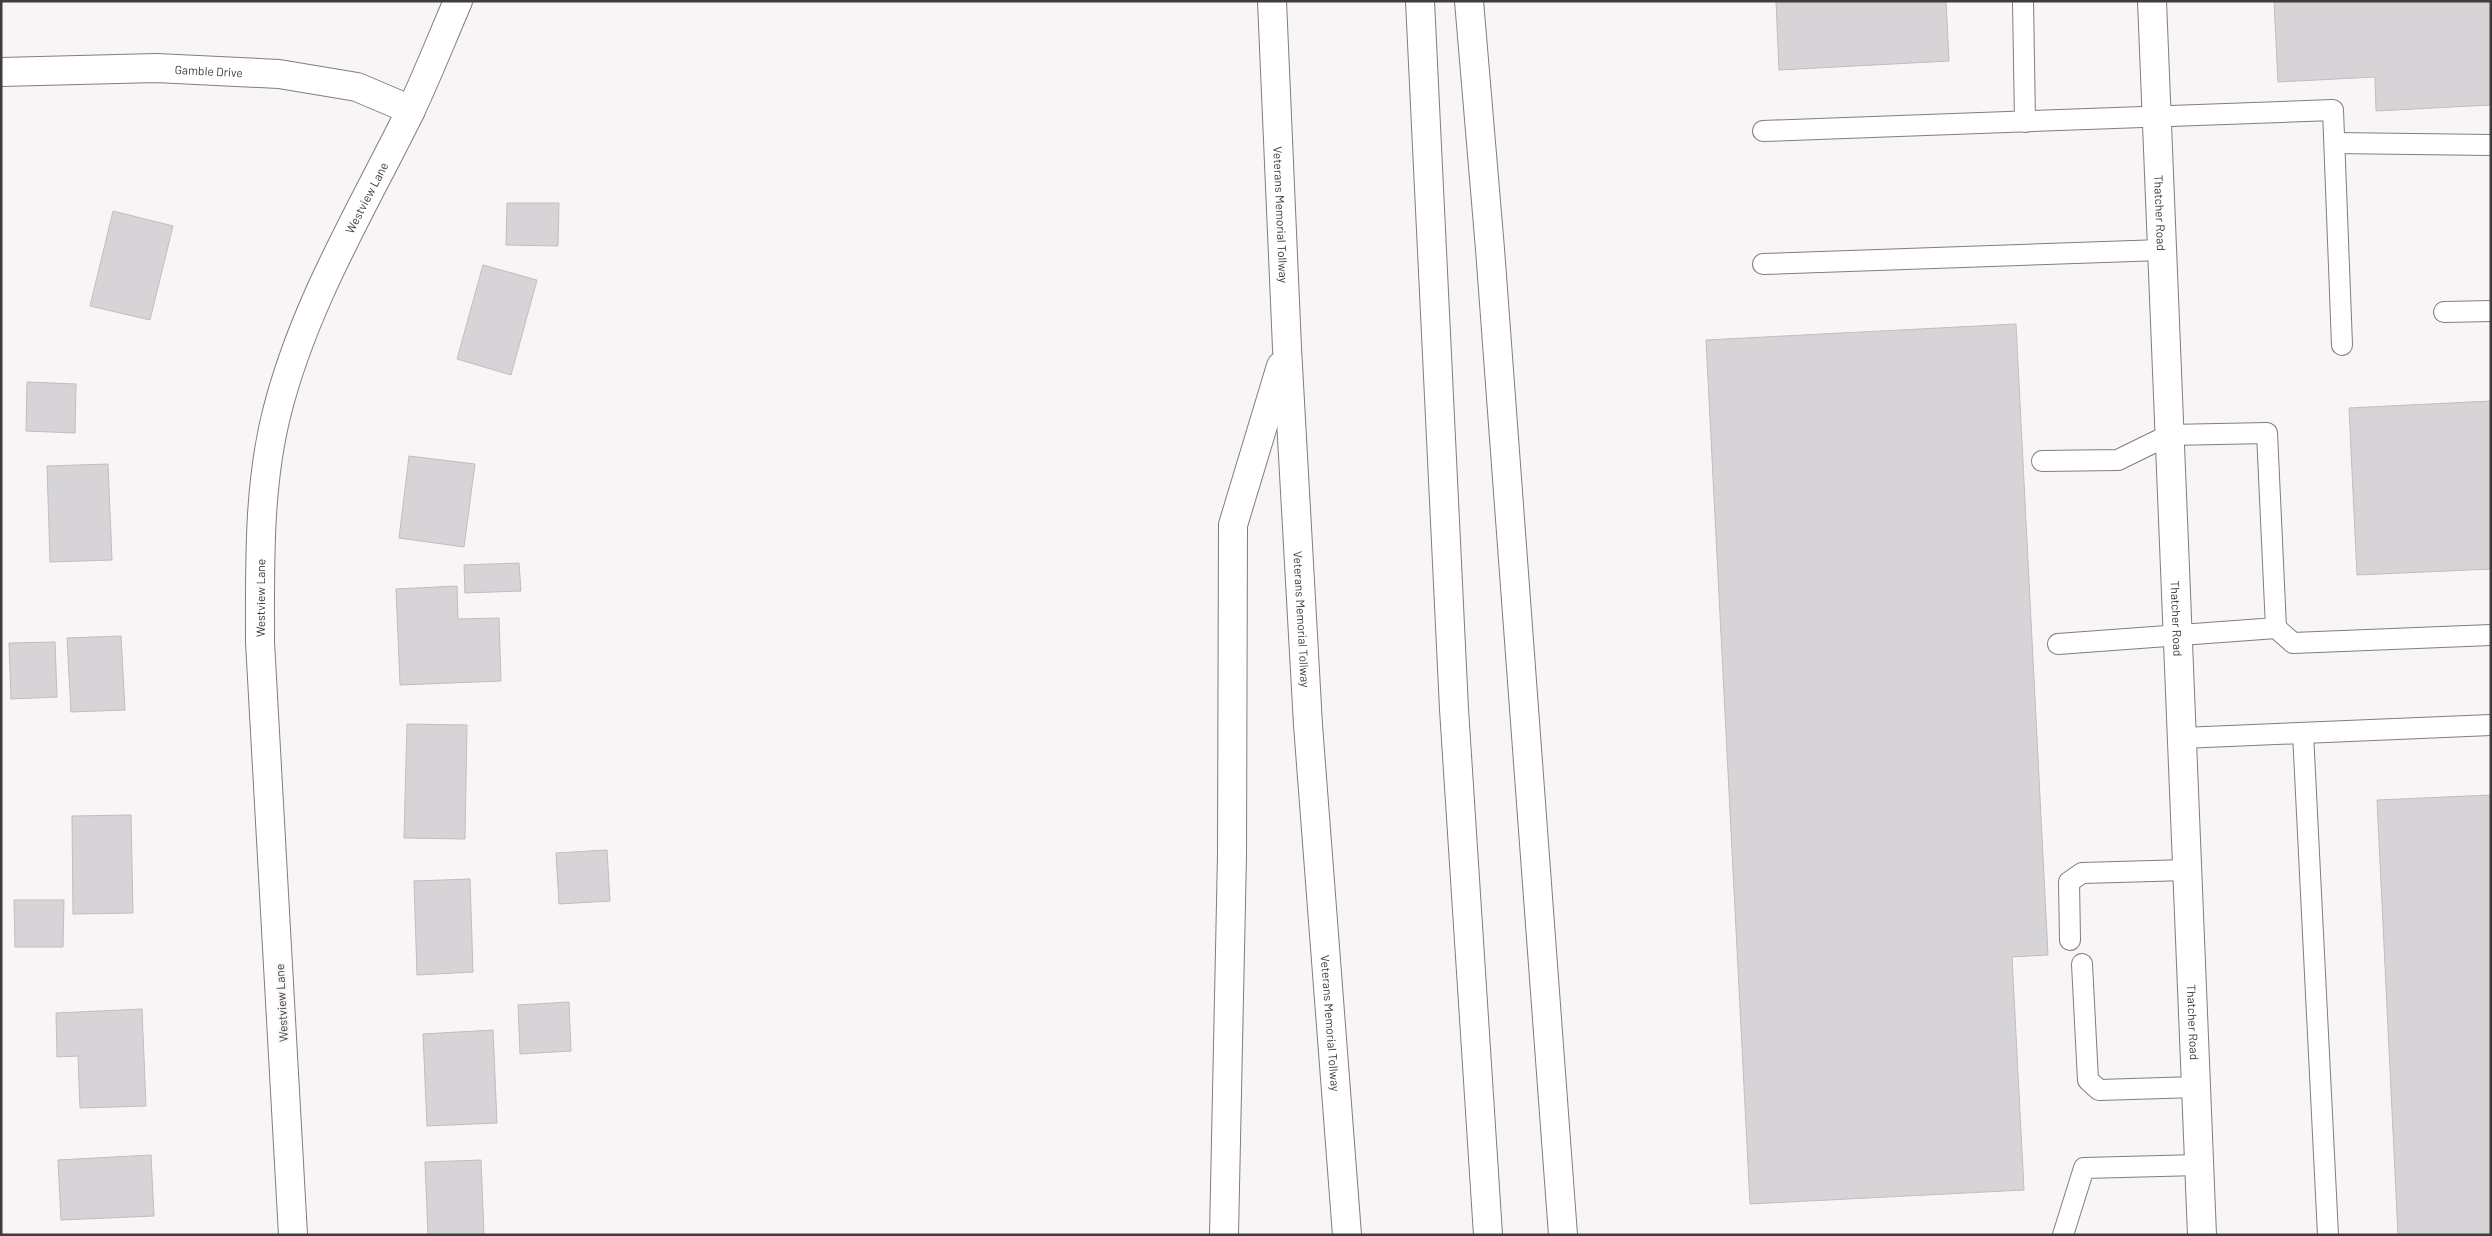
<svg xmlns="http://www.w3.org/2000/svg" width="2492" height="1236" viewBox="0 0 2492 1236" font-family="Barlow,sans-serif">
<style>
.building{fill:#d6d4d7;stroke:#c0bdc0}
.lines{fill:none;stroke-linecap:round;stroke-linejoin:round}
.service-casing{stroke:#817d7f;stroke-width:22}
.minor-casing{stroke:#817d7f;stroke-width:30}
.motorway-casing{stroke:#817d7f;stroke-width:30}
.service{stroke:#fff;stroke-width:20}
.minor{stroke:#fff;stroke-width:28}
.motorway{stroke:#fff;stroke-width:28}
.labels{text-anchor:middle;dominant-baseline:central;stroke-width:4;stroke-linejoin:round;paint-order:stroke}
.street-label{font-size:12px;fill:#3e3c3d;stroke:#f9f5f7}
</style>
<rect width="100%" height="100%" fill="#f9f5f7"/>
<g class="building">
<polygon points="1776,1 1946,1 1949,61 1779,70"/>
<polygon points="2274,1 2491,1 2491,105 2376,111 2375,77 2278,82"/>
<polygon points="507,203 559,203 558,246 506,245"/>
<polygon points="113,211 173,226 150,320 90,306"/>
<polygon points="483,265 537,280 511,375 457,359"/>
<polygon points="2016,324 2048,955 2012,957 2024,1190 1750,1204 1706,340"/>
<polygon points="27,382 76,384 75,433 26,431"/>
<polygon points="2491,401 2491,569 2357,575 2349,408"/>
<polygon points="409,456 475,464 464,547 399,538"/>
<polygon points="108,464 112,560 50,562 47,466"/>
<polygon points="519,563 521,591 465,593 464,565"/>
<polygon points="457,586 458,619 499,618 501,681 400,685 396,589"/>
<polygon points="121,636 125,710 71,712 67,638"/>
<polygon points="55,642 57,697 11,699 9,643"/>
<polygon points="407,724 467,725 465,839 404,838"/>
<polygon points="2491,795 2491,1235 2398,1235 2377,800"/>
<polygon points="131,815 133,913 73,914 72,816"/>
<polygon points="607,850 610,901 559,904 556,853"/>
<polygon points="470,879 473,972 417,975 414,881"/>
<polygon points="14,900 64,900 63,947 15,947"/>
<polygon points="569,1002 571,1051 520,1054 518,1005"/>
<polygon points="142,1009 146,1106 80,1108 78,1056 57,1057 56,1013"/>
<polygon points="493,1030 497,1123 427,1126 423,1034"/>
<polygon points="151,1155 154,1216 61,1220 58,1160"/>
<polygon points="481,1160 484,1235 428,1235 425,1162"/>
</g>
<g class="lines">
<defs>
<g id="service">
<polyline points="2023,1 2025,122"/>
<polyline points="1763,131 2333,110 2342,345"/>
<polyline points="2335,143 2491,145"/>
<polyline points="1763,264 2162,250"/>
<polyline points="2444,312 2491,311"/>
<polyline points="2042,461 2118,460 2169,435 2267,433 2276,628 2058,644"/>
<polyline points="2276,628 2293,643 2491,635"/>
<polyline points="2303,733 2328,1235"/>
<polyline points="2182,738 2491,725"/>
<polyline points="2070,940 2069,882 2082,873 2187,870"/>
<polyline points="2082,964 2088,1080 2099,1090 2196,1087"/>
<polyline points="2063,1235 2084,1168 2199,1165"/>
</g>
<g id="minor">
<path id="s1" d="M2152,1l50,1234"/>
<path id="s2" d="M1,72l155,-4 123,6 78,13 54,23"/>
<path id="s3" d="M293,1235l-33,-593c0,-76 -2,-156 17,-230 27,-107 84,-201 133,-300 17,-36 32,-74 48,-111"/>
</g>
<g id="motorway">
<path id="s4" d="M1272,1l15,347 21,377 39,510"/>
<polyline points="1420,1 1454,709 1488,1235"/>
<polyline points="1469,1 1490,249 1563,1235"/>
<polyline points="1224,1235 1232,855 1233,525 1281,366"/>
</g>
</defs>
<use href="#service" class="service-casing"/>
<use href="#minor" class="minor-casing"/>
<use href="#motorway" class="motorway-casing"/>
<use href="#service" class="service"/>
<use href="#minor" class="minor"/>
<use href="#motorway" class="motorway"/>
</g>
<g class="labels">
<g class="street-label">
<text stroke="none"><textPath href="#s2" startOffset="208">Gamble Drive</textPath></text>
<text stroke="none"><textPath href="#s3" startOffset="1058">Westview Lane</textPath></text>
<text stroke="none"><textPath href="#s1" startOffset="212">Thatcher Road</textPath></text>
<text stroke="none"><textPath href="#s4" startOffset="214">Veterans Memorial Tollway</textPath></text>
<text stroke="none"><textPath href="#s3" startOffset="638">Westview Lane</textPath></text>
<text stroke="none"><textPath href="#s4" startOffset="619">Veterans Memorial Tollway</textPath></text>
<text stroke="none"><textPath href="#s1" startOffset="618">Thatcher Road</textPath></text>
<text transform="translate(281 1003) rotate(-93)">Westview Lane</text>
<text stroke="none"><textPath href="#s4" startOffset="1024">Veterans Memorial Tollway</textPath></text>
<text stroke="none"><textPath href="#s1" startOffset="1022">Thatcher Road</textPath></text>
</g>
</g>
<rect width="2492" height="1236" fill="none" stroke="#3e3c3d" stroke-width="5"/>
</svg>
